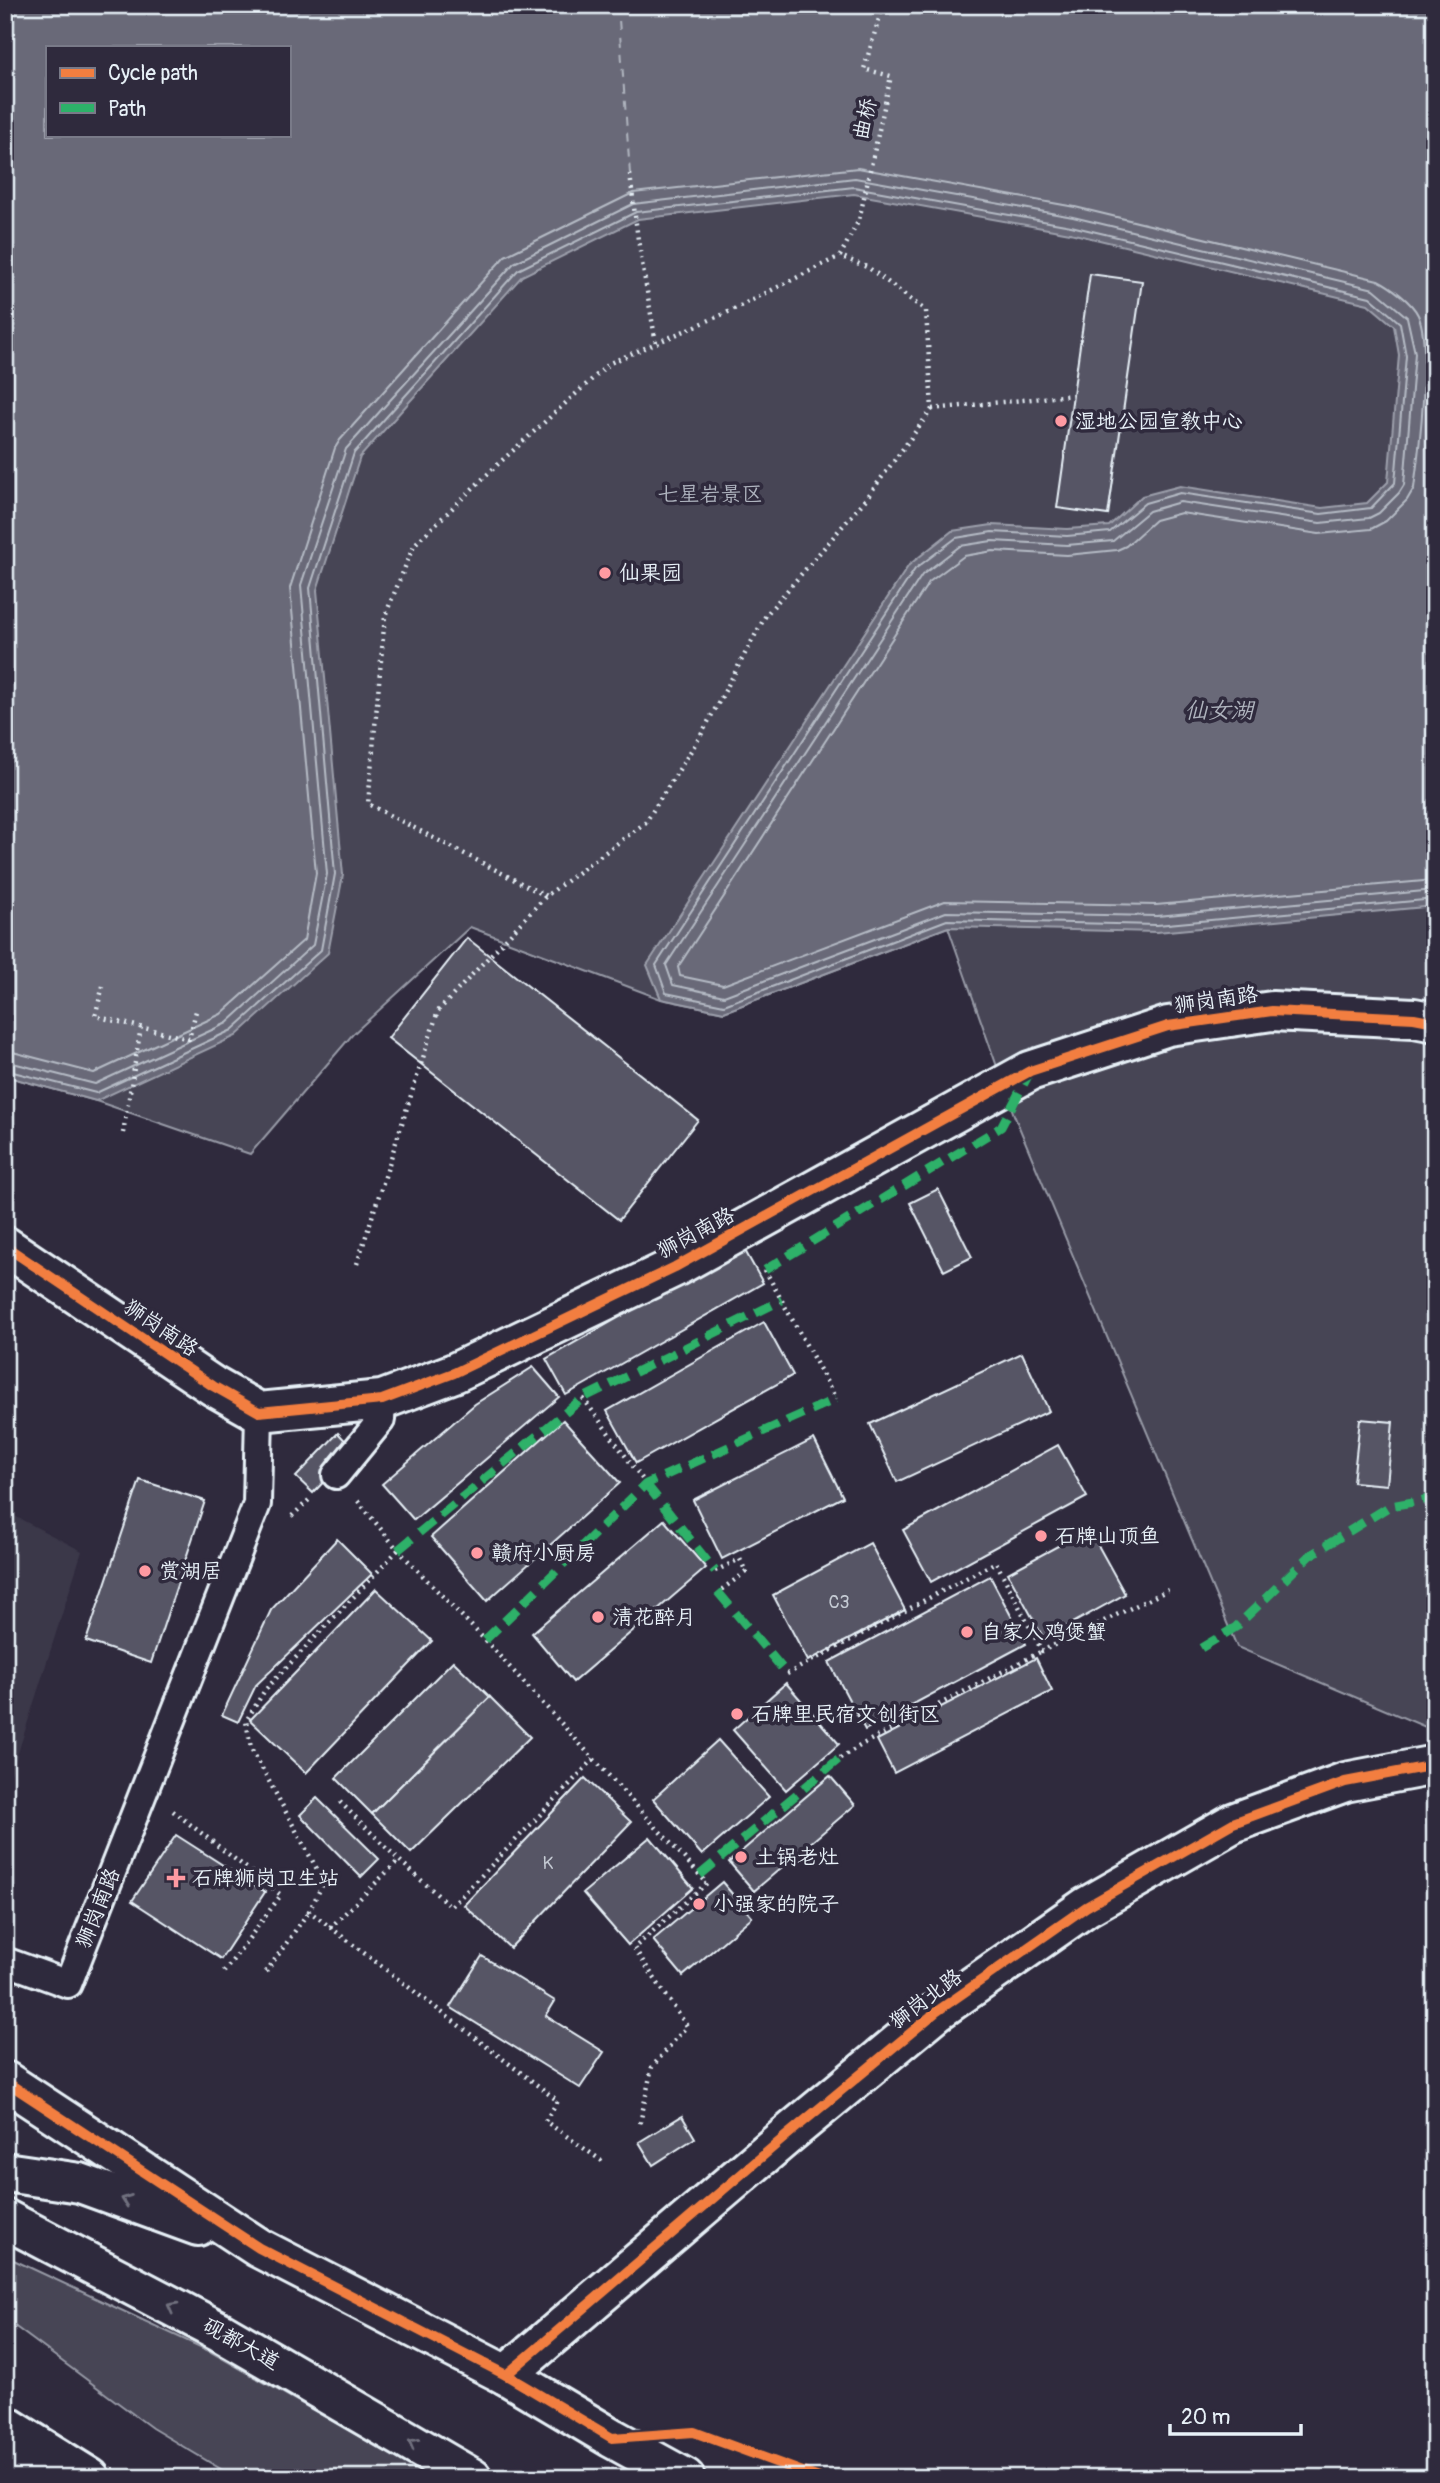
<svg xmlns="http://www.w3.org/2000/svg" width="1440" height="2483" viewBox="0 0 1440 2483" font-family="Pangolin,'LXGW WenKai TC',sans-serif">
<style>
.built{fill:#3b3749}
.green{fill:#464455;stroke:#979aa6;stroke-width:2;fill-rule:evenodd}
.water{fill:#696978;stroke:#9c9fab;stroke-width:2;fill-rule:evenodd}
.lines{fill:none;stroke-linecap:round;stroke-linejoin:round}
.shore{stroke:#b5bbc5;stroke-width:2}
.ferry{stroke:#afb4be;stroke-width:2;stroke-dasharray:9 7;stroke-linecap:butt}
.building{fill:#575565;stroke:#e8f1f8;stroke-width:2}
.service-casing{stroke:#e8f1f8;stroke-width:32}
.minor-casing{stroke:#e8f1f8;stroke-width:44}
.tertiary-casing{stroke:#e8f1f8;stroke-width:44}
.primary-casing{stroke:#e8f1f8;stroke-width:44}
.path{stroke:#e8f1f8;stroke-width:4.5;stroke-dasharray:2 5;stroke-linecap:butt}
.service{stroke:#2f2a3d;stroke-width:26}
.minor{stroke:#2f2a3d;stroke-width:38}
.tertiary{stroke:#2f2a3d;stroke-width:38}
.primary{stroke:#2f2a3d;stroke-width:38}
.quiet{stroke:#2db169;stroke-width:9;stroke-dasharray:18 9;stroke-linecap:butt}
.cycleway-casing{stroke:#2f2a3d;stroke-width:15}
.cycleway{stroke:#f27e40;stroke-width:10}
.oneway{stroke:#70707e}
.poi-dot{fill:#ff9aa2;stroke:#2f2a3d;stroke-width:2.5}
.labels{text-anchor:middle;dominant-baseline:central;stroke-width:7;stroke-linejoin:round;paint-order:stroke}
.number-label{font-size:18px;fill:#c4cad3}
.street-label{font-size:21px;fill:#e8f1f8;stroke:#2f2a3d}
.poi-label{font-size:21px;fill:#e8f1f8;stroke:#2f2a3d;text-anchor:start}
.park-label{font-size:21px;fill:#afb4bf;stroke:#2f2a3d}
.water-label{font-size:23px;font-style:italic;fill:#afb4be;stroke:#2f2a3d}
</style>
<rect width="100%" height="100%" fill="#2f2a3d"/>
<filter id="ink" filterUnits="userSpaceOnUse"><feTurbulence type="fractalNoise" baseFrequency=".0143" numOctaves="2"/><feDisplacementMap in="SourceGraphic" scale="14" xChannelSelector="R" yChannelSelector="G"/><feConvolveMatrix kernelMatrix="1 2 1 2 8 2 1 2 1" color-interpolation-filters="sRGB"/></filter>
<g filter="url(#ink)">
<polygon class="built" points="5,1511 82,1551 5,1794"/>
<g class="green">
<path d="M5,5h1430v1726l-198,-84 -223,-532 -66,-188 -224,85 -63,-13 -191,-72 -117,107 -103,120 -154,-53 -91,-25zM47,47h242v88h-242z"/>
<polygon points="5,2256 209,2351 433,2478 236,2478 152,2428 5,2319"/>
</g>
<path class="water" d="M5,5h1430v901l-278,26 -209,-5 -224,85 -63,-13 -14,-34 262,-400 43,-34 40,-6 75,4 42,-3 33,-30 38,-10 142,22 45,-5 21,-21 11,-127 -5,-29 -26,-22 -298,-71 -216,-39 -216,25 -116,57 -162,181 -43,133 26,285 -15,78 -92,83 -140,65 -91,-25zM47,47h242v88h-242z"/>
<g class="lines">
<g class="shore">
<path d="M5,1050l89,23 127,-59 83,-74 12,-67 -26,-285 45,-140 5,-8 165,-184 128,-63 225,-25 217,39 303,73c12,6 34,22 40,35 14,29 1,137 -4,173l-7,12 -21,21 -15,8 -52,5 -138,-21 -26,7 -29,26 -9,4 -50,5 -74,-4 -29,5 -35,26 -251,385 2,9 43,9 222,-84 211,4 279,-25"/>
<polyline points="5,1061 95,1084 227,1023 313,945 327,874 301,585 346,449 514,263 633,204 855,178 1073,217 1374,289 1407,317 1415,353 1404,485 1399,493 1379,513 1369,518 1320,523 1180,502 1149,511 1113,541 1067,545 992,541 960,546 922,575 666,965 673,985 724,996 946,912 1157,916 1435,890"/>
<polyline points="5,1070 96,1093 232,1030 321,950 335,874 310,588 354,453 518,270 636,212 854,187 1071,226 1370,297 1400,323 1406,356 1395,483 1371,508 1321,514 1180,493 1145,503 1110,532 1067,536 992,532 956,538 915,569 656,965 666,993 724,1005 947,920 1157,925 1435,899"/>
</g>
<polyline class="ferry" points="618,5 630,174"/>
</g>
<g class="building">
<polygon points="1090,274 1142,281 1108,515 1057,508"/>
<polygon points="467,938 698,1120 619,1220 388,1038"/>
<polygon points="938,1189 972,1257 944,1271 910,1203"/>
<polygon points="743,1247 763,1283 566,1395 546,1359"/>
<polygon points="764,1322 793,1375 636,1463 607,1411"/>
<polygon points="1022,1353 1049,1411 897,1482 870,1424"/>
<polygon points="533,1367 559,1397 414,1520 382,1484 475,1404"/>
<polygon points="1360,1419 1393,1422 1387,1485 1353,1482"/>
<polygon points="563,1420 620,1483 487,1601 431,1537"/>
<polygon points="338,1433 354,1450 313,1493 296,1477"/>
<polygon points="814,1439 843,1497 722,1559 693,1500"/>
<polygon points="1058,1445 1087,1497 931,1582 903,1530"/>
<polygon points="140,1480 205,1501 151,1663 86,1641"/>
<polygon points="664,1520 706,1568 573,1682 532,1633"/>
<polygon points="1089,1529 1125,1594 1044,1639 1008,1573"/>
<polygon points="337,1539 372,1574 256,1685 238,1722 222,1715 271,1610"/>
<polygon points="870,1543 905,1610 808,1661 773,1595"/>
<polygon points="990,1576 1026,1644 865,1730 829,1662"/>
<polygon points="376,1589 432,1641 306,1773 250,1720"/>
<polygon points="1036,1658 1052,1691 894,1773 877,1740"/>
<polygon points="453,1661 490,1697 372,1814 336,1778"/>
<polygon points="786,1683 839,1744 786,1790 733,1730"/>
<polygon points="490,1697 530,1737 411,1853 372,1814"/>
<polygon points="718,1740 769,1797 702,1855 653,1799"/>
<polygon points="830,1776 855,1805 754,1891 729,1862"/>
<polygon points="585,1778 631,1822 510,1948 464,1905"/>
<polygon points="317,1798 379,1859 361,1877 300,1815"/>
<polygon points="176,1835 265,1892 221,1959 132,1901"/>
<polygon points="650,1837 693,1888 628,1945 583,1893"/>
<polygon points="722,1882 752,1917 683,1976 653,1940"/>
<polygon points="482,1956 555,2001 546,2016 604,2052 580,2088 450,2007"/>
<polygon points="682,2116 695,2138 653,2165 639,2142"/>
</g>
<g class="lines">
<defs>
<g id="service">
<polyline points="336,1475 381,1420 382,1400"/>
<polyline points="5,1961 68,1984 257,1504 259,1412"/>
</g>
<polyline id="minor" points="506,2375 786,2136 936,2012 1086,1907 1233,1823 1345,1782 1435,1765"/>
<g id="tertiary">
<polyline points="5,1246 213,1386 259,1412 382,1400 454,1373 675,1267 1030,1071 1168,1026 1272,1011 1414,1018 1435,1022"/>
<polyline points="5,2081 259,2248 506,2375 612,2438 685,2478"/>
<polyline points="5,2172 80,2183 198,2226"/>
<polyline points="5,2446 39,2478"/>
</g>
<g id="primary">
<polyline points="5,2219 221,2332 472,2478"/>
<polyline points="5,2425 90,2478"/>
</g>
</defs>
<use href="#service" class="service-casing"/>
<use href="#minor" class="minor-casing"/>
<use href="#tertiary" class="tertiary-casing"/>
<use href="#primary" class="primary-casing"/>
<g class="path">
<polyline points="630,174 638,240 656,343"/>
<polyline points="932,409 1073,395"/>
<polyline points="546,896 368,804 385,616 414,545 497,465 610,363 726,313 840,256 859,220 891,76 864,69 883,5"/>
<polyline points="103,986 95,1016 189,1039 196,1011"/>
<polyline points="123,1133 141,1027"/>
<polyline points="357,1264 438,1011 546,896 645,823 701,735 766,615 866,499 932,409 926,311 869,268 840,256"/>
<polyline points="765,1270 836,1399"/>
<polyline points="583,1398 646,1484"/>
<polyline points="358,1501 398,1550 485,1640 707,1883 634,1948 687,2026 652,2067 639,2128"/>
<polyline points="292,1516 311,1498"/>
<polyline points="398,1550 265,1690 246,1721 251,1748 324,1882 309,1911 558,2101 545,2121 602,2161"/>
<polyline points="715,1571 740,1559 746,1572 718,1592"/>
<polyline points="787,1674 996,1562 1042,1651 1168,1590"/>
<polyline points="840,1758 863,1744 1042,1651"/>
<polyline points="340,1802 399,1860 451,1907 594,1759"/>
<polyline points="173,1811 281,1895 224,1972"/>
<polyline points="330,1928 399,1860"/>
<polyline points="266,1972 309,1911"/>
</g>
<use href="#service" class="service"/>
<use href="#minor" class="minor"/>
<use href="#tertiary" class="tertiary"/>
<use href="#primary" class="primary"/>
<g class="quiet">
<polyline points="765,1270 1001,1127 1029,1074"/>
<polyline points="646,1484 715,1571"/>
<polyline points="398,1550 583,1398 782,1300"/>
<polyline points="718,1592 787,1674"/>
<polyline points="485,1640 646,1484 836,1399"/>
<polyline points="1201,1648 1236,1627 1309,1556 1390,1506 1435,1498"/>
<polyline points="700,1875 840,1758"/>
</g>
<defs>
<g id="cycleway">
<polyline points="5,1246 213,1386 259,1412 382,1400 454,1373 675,1267 1030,1071 1168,1026 1272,1011 1414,1018 1435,1022"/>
<polyline points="5,2081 259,2248 506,2375 612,2438 694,2432 819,2478"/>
<polyline points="506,2375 786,2136 936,2012 1086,1907 1233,1823 1345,1782 1435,1765"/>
</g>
</defs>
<use href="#cycleway" class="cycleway-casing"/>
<use href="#cycleway" class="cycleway"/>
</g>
<defs><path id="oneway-chevron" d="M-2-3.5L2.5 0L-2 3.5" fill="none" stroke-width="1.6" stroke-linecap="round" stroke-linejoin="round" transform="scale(1.75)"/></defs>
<g class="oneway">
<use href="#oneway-chevron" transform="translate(126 2200) rotate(-160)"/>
<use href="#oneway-chevron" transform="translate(172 2307) rotate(-152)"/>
<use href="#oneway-chevron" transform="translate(413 2443) rotate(-150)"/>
</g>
</g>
<g class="poi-dot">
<circle cx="1061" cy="421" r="7"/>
<circle cx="605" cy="573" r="7"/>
<circle cx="1041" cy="1536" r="7"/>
<circle cx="477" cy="1553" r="7"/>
<circle cx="145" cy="1571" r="7"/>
<circle cx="598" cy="1617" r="7"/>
<circle cx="967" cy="1632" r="7"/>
<circle cx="737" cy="1714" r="7"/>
<circle cx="741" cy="1857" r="7"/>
<path d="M172.5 1867.5h7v7h7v7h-7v7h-7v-7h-7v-7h7z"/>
<circle cx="699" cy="1904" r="7"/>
</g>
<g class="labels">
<g class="number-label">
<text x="839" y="1602">C3</text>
<text x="548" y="1863">K</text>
</g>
<g class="street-label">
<text transform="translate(865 119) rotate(-77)">曲桥</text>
<text transform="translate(1216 1000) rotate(-8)">狮岗南路</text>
<text transform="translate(696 1233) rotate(-28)">狮岗南路</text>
<text transform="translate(161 1328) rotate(34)">狮岗南路</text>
<text transform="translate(98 1908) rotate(-68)">狮岗南路</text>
<text transform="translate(926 1999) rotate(-37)">獅岗北路</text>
<text transform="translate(241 2344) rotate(29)">砚都大道</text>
</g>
<g class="poi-label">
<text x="1075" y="421">湿地公园宣教中心</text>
<text x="619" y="573">仙果园</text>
<text x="1055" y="1536">石牌山顶鱼</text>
<text x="491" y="1553">赣府小厨房</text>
<text x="159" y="1571">赏湖居</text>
<text x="612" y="1617">清花醉月</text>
<text x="981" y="1632">自家人鸡煲蟹</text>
<text x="751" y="1714">石牌里民宿文创街区</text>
<text x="755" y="1857">土锅老灶</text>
<text x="192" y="1878">石牌狮岗卫生站</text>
<text x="713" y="1904">小强家的院子</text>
</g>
<g class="park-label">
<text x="710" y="494">七星岩景区</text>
</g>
<g class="water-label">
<text x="1219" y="710">仙女湖</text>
</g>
</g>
<rect width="1440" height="2483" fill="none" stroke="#2f2a3d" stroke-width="28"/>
<rect x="14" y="14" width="1412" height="2455" fill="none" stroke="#e8f1f8" stroke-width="2.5" filter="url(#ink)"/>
<rect x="46" y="46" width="245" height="91" fill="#2f2a3d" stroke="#797a88" stroke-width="2"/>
<rect x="60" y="68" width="35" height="10" fill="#f27e40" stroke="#797a88" stroke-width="2"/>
<text x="108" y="80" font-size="21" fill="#e8f1f8">Cycle path</text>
<rect x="60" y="103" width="35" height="10" fill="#2db169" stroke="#797a88" stroke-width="2"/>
<text x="108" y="116" font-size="21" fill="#e8f1f8">Path</text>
<path d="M1170 2424v10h131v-10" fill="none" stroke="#e8f1f8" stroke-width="3.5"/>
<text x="1181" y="2424" font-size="21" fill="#e8f1f8" stroke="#2f2a3d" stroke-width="5" paint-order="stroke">20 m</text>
</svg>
